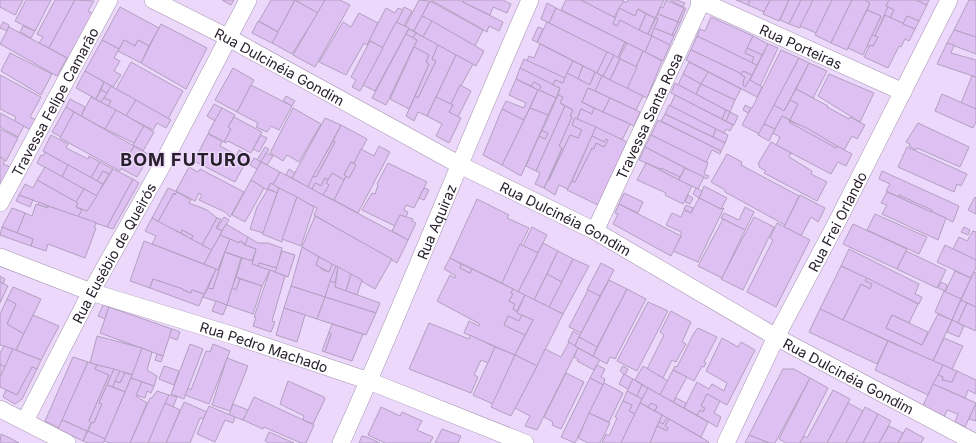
<svg xmlns="http://www.w3.org/2000/svg" width="976" height="443" viewBox="0 0 976 443" font-family="Inter,sans-serif">
<style>
.building{fill:#dec0f3;stroke:#b2a0c0}
.lines{fill:none;stroke-linecap:round;stroke-linejoin:round}
.minor-casing{stroke:#a593b2;stroke-width:18}
.minor{stroke:#fff;stroke-width:17}
.labels{text-anchor:middle;dominant-baseline:central;stroke-width:3;stroke-linejoin:round;paint-order:stroke}
.street-label{font-size:14px;fill:#27202c;stroke:#ecd8fa}
.district-label{font-size:18px;font-weight:bold;letter-spacing:1px;fill:#27202c;stroke:#ecd8fa}
</style>
<rect width="100%" height="100%" fill="#ecd8fa"/>
<g class="building">
<polygon points="0,0 23,0 15,15 0,7"/>
<polygon points="26,0 51,0 35,31 15,21"/>
<polygon points="55,0 75,0 49,48 39,43 43,37 37,34"/>
<polygon points="75,0 94,1 88,11 95,15 71,60 49,48"/>
<polygon points="222,0 234,0 231,5"/>
<polygon points="271,0 295,0 278,32 259,21"/>
<polygon points="295,0 318,13 292,54 272,43"/>
<polygon points="295,0 325,0 318,13"/>
<polygon points="325,0 340,0 350,5 315,67 293,55"/>
<polygon points="419,0 430,1 414,31 405,27"/>
<polygon points="431,0 459,0 503,22 499,31 489,26 487,32"/>
<polygon points="463,0 503,0 511,4 507,13 493,7 490,15 463,2"/>
<polygon points="566,0 581,0 616,18 613,24 617,26 620,20 652,36 645,52 561,10"/>
<polygon points="581,0 621,0 624,1 614,17"/>
<polygon points="628,0 664,0 655,18 638,9 635,16 619,8 624,1 626,3"/>
<polygon points="666,0 684,8 678,22 658,14 660,7 663,8"/>
<polygon points="670,0 677,0 685,3 683,7"/>
<polygon points="736,0 750,0 748,5"/>
<polygon points="750,0 770,0 764,12 748,5"/>
<polygon points="770,0 789,0 779,21 763,14"/>
<polygon points="789,0 801,0 789,24 780,20"/>
<polygon points="801,0 813,0 800,28 789,24"/>
<polygon points="813,0 832,0 816,33 800,26"/>
<polygon points="832,0 852,0 831,43 815,35"/>
<polygon points="852,0 865,0 870,3 847,50 831,43"/>
<polygon points="865,0 889,0 886,6 888,7 875,36 872,35 881,16 867,10 870,3"/>
<polygon points="889,0 916,0 927,5 919,21 907,16 903,24 890,18 894,10 886,6"/>
<polygon points="916,0 929,0 927,5"/>
<polygon points="969,0 976,0 976,37 954,30"/>
<polygon points="430,1 483,30 475,46 422,16"/>
<polygon points="547,3 556,8 549,23 541,19"/>
<polygon points="120,7 159,28 149,46 138,40 135,46 124,40 119,49 102,40"/>
<polygon points="404,7 412,11 404,26 396,22"/>
<polygon points="888,7 894,10 890,18 884,15"/>
<polygon points="386,8 395,13 398,8 403,10 383,48 369,40"/>
<polygon points="556,8 625,42 618,58 549,23"/>
<polygon points="619,8 635,16 638,9 646,14 639,30 620,20 617,26 613,24"/>
<polygon points="684,8 686,8 680,23 678,21"/>
<polygon points="867,10 881,16 863,55 848,48"/>
<polygon points="359,13 378,23 367,45 364,43 346,75 319,62 343,22 351,27"/>
<polygon points="646,14 655,18 648,34 639,30"/>
<polygon points="658,14 678,22 672,35 654,28 658,19 656,18"/>
<polygon points="885,15 915,29 909,41 905,39 901,47 899,46 888,68 864,57 870,45 873,46 878,37 875,36"/>
<polygon points="422,16 432,21 423,37 414,31"/>
<polygon points="907,16 919,21 915,29 903,24"/>
<polygon points="711,17 753,36 745,53 754,57 752,63 697,36 700,29 705,31"/>
<polygon points="656,18 658,19 651,36 648,34"/>
<polygon points="258,21 278,32 272,43 252,33"/>
<polygon points="432,21 484,51 476,66 423,37"/>
<polygon points="3,22 9,25 7,31 0,28"/>
<polygon points="396,22 409,28 375,91 363,85"/>
<polygon points="547,22 607,52 597,73 537,42"/>
<polygon points="678,22 680,23 674,36 672,35"/>
<polygon points="161,24 207,48 186,89 141,63"/>
<polygon points="23,26 35,31 31,38 20,32"/>
<polygon points="9,27 67,58 57,76 0,44"/>
<polygon points="538,27 543,29 537,42 532,40"/>
<polygon points="654,28 674,36 670,45 651,36"/>
<polygon points="409,29 416,33 413,38 406,34"/>
<polygon points="954,30 976,37 976,54 947,43"/>
<polygon points="416,33 438,45 432,59 436,61 418,98 415,96 429,64 426,62 429,55 414,47 417,40 413,38"/>
<polygon points="406,34 417,40 386,105 372,98"/>
<polygon points="872,35 878,37 873,46 870,45 869,47 867,46"/>
<polygon points="652,36 670,45 663,61 645,52"/>
<polygon points="697,36 757,65 752,75 743,71 742,74 691,50"/>
<polygon points="753,36 768,44 762,55 747,48"/>
<polygon points="102,40 119,49 114,58 120,61 114,71 121,75 113,87 85,71"/>
<polygon points="124,40 135,46 138,40 149,46 141,63 118,51"/>
<polygon points="370,41 383,48 360,91 352,87 356,80 351,77"/>
<polygon points="625,42 627,43 610,80 603,76 614,55 618,58"/>
<polygon points="627,43 643,51 636,67 619,58"/>
<polygon points="947,43 954,45 951,53 976,60 976,77 937,64"/>
<polygon points="540,44 573,61 565,78 527,61 529,56 534,58"/>
<polygon points="768,44 778,48 760,86 750,80"/>
<polygon points="438,45 456,55 427,116 418,112 414,121 406,116 415,96 418,98 436,61 432,59"/>
<polygon points="414,47 429,55 426,62 429,64 409,109 390,99"/>
<polygon points="747,48 762,55 757,65 752,63 754,57 745,53"/>
<polygon points="691,50 742,74 741,75 745,77 743,82 744,82 743,85 745,87 750,78 750,80 762,87 757,97 686,60"/>
<polygon points="781,50 799,58 759,134 742,125 751,108 752,108"/>
<polygon points="643,51 662,61 647,98 627,89"/>
<polygon points="607,52 614,55 603,76 597,73"/>
<polygon points="10,53 52,74 41,95 1,71"/>
<polygon points="456,55 473,64 451,104 436,97"/>
<polygon points="799,58 809,63 784,111 774,105"/>
<polygon points="524,59 565,78 563,83 555,80 553,85 520,68"/>
<polygon points="620,59 637,67 627,89 610,80"/>
<polygon points="573,61 583,66 578,79 567,73"/>
<polygon points="131,62 183,91 168,119 116,89"/>
<polygon points="689,62 708,72 701,84 683,74"/>
<polygon points="809,63 827,71 813,98 796,89"/>
<polygon points="583,66 595,72 590,85 578,79"/>
<polygon points="233,68 254,80 237,112 215,100"/>
<polygon points="520,68 560,88 556,98 539,90 541,86 534,82 531,86 516,79"/>
<polygon points="85,71 104,82 96,99 76,88"/>
<polygon points="743,71 752,75 745,87 743,85 744,82 743,82 745,77 741,75"/>
<polygon points="595,72 602,76 599,83 595,91 588,88 582,102 594,108 592,114 581,109 577,119 575,118 572,125 582,130 578,138 570,135 549,180 548,180 562,148 559,146 572,117 570,116 573,110 560,103 563,97 558,95 560,88 553,85 555,80 563,83 567,73 590,85"/>
<polygon points="708,72 741,89 735,100 701,84"/>
<polygon points="683,74 701,84 696,94 678,85"/>
<polygon points="829,74 874,93 860,122 818,96"/>
<polygon points="0,75 41,97 30,117 38,121 33,131 14,121 16,117 0,109"/>
<polygon points="602,76 643,96 636,110 595,91"/>
<polygon points="972,76 976,77 976,109 961,103"/>
<polygon points="516,79 538,90 524,120 502,109 506,101 524,108 526,103 509,95"/>
<polygon points="104,82 111,86 107,93 101,90"/>
<polygon points="534,82 541,86 539,90 556,98 548,115 530,108 538,90 531,86"/>
<polygon points="675,83 726,110 722,119 671,93"/>
<polygon points="701,84 735,100 730,112 696,94"/>
<polygon points="251,85 292,106 279,130 271,126 267,132 256,127 258,123 237,112"/>
<polygon points="460,85 471,91 458,117 449,112 453,105 451,104"/>
<polygon points="111,86 136,100 126,116 108,106 111,101 104,98"/>
<polygon points="588,88 610,98 603,112 582,102"/>
<polygon points="796,89 828,106 827,107 849,119 850,117 865,125 857,139 852,136 844,150 790,120 798,104 790,100"/>
<polygon points="101,90 107,93 101,102 96,99"/>
<polygon points="942,94 976,109 976,122 973,128 935,111"/>
<polygon points="558,95 563,97 560,103 565,106 536,171 526,166 539,136 545,139 548,133 542,131"/>
<polygon points="675,95 733,125 730,131 726,129 724,133 670,106"/>
<polygon points="286,96 295,101 292,106 283,101"/>
<polygon points="91,97 116,110 105,129 81,116"/>
<polygon points="436,97 453,105 449,112 461,118 449,143 436,136 442,124 427,116"/>
<polygon points="104,98 111,101 108,106 101,102"/>
<polygon points="610,98 640,112 634,126 603,112"/>
<polygon points="70,99 85,107 81,116 66,107"/>
<polygon points="136,100 171,120 166,128 157,123 153,130 126,116"/>
<polygon points="790,100 798,104 790,120 782,116 775,129 764,124 774,105 784,111"/>
<polygon points="214,104 222,108 215,121 207,116"/>
<polygon points="669,105 716,129 713,137 665,114"/>
<polygon points="745,105 751,108 748,113 743,110"/>
<polygon points="565,106 573,110 570,116 572,117 559,146 562,148 544,188 535,184 540,173 536,171"/>
<polygon points="66,107 74,112 61,137 52,132"/>
<polygon points="222,108 235,115 228,127 231,129 224,142 208,133"/>
<polygon points="293,108 321,124 299,162 287,155 283,161 270,153"/>
<polygon points="530,108 548,115 521,176 502,165"/>
<polygon points="594,108 630,124 622,140 577,119 581,109 592,114"/>
<polygon points="502,109 524,120 502,165 483,155"/>
<polygon points="116,110 144,126 134,143 105,129"/>
<polygon points="726,110 730,112 726,121 722,119"/>
<polygon points="74,112 134,146 120,171 60,138"/>
<polygon points="730,112 738,116 734,125 726,121"/>
<polygon points="0,113 24,126 18,137 0,127"/>
<polygon points="665,114 725,143 721,151 661,121"/>
<polygon points="782,116 836,148 837,146 852,154 846,166 838,162 831,174 776,145 780,137 773,133"/>
<polygon points="234,117 262,132 251,153 228,141 226,143 224,142 231,129 228,127"/>
<polygon points="325,118 341,125 308,187 292,178"/>
<polygon points="575,118 596,127 568,189 559,185 555,195 544,188 548,180 549,180 570,135 578,138 582,130 572,125"/>
<polygon points="658,120 721,151 720,154 712,150 706,163 651,135"/>
<polygon points="790,121 807,128 837,146 836,148 789,122"/>
<polygon points="918,123 969,147 960,167 917,148 916,150 909,146 910,144 906,142"/>
<polygon points="764,124 775,129 769,141 758,135"/>
<polygon points="341,125 367,139 354,163 351,162 344,175 346,176 344,180 332,173 328,180 325,178 321,186 315,183 312,189 308,187 313,176 316,177 335,142 333,141"/>
<polygon points="144,126 154,132 143,151 133,145"/>
<polygon points="596,127 627,142 598,205 567,190 572,181 575,182 592,148 594,149 596,143 604,147 608,140 606,139 604,142 592,136"/>
<polygon points="0,129 18,138 6,161 0,157"/>
<polygon points="716,129 728,135 725,143 713,137"/>
<polygon points="542,131 548,133 545,139 539,136"/>
<polygon points="208,134 222,141 220,146 237,155 239,150 249,156 235,182 194,161"/>
<polygon points="51,135 68,144 66,148 88,159 89,156 100,162 91,178 43,151"/>
<polygon points="261,135 267,138 259,152 253,149"/>
<polygon points="651,135 708,163 704,174 709,176 707,179 645,147"/>
<polygon points="592,136 604,142 606,139 608,140 604,147 596,143 594,149 592,148 575,182 572,181"/>
<polygon points="333,141 335,142 316,177 313,176"/>
<polygon points="771,142 791,153 789,157 812,171 811,174 827,182 817,201 764,173 766,171 759,167 760,165 758,164"/>
<polygon points="134,146 150,155 137,177 122,169"/>
<polygon points="379,146 390,152 358,213 334,200 346,176 349,178 356,165 354,163 361,149 374,156"/>
<polygon points="265,147 269,149 261,162 257,160"/>
<polygon points="645,147 685,168 680,177 639,160"/>
<polygon points="907,147 967,174 961,186 957,184 954,192 898,167"/>
<polygon points="45,152 68,165 62,177 37,163 41,155 43,156"/>
<polygon points="266,153 273,156 267,165 261,162"/>
<polygon points="727,154 742,162 741,165 799,196 785,225 725,192 725,190 711,182"/>
<polygon points="0,157 5,160 3,164 13,168 0,193"/>
<polygon points="254,158 261,162 257,169 250,165"/>
<polygon points="100,162 113,169 109,174 103,171 97,181 91,178"/>
<polygon points="261,162 280,172 273,185 271,183 267,190 251,180"/>
<polygon points="351,162 356,165 349,178 344,175"/>
<polygon points="388,163 427,182 414,208 406,205 404,210 408,212 406,217 400,215 395,226 362,210 372,193 375,194 378,185 377,184"/>
<polygon points="646,163 692,186 683,204 665,195 666,193 637,180"/>
<polygon points="68,165 103,184 97,196 62,177"/>
<polygon points="45,167 84,189 76,202 37,180"/>
<polygon points="189,167 198,172 200,169 244,192 230,217 225,212 199,200 202,195 199,193 195,201 176,191"/>
<polygon points="661,168 680,177 679,180 660,170"/>
<polygon points="685,168 704,177 698,189 679,180"/>
<polygon points="113,169 133,179 107,227 78,217 82,208 87,211"/>
<polygon points="289,169 295,173 292,178 286,175"/>
<polygon points="103,171 109,174 103,184 97,181"/>
<polygon points="882,171 959,206 953,222 899,195 899,197 886,191 890,184 879,179"/>
<polygon points="280,172 408,240 397,263 314,215 317,208 273,185"/>
<polygon points="332,173 344,180 334,200 323,195 329,185 326,183"/>
<polygon points="325,178 328,180 326,183 329,185 323,195 312,189 315,183 321,186"/>
<polygon points="133,179 139,183 113,229 107,227"/>
<polygon points="37,180 78,203 76,207 82,210 78,217 19,195 25,184 33,188"/>
<polygon points="251,180 264,188 245,222 232,215"/>
<polygon points="271,183 279,188 277,193 268,189"/>
<polygon points="704,186 727,198 721,209 699,198"/>
<polygon points="168,188 177,192 175,195 174,193 158,222 152,218"/>
<polygon points="279,188 297,197 282,242 262,234"/>
<polygon points="424,188 429,190 424,200 419,198"/>
<polygon points="696,188 702,191 699,198 693,194"/>
<polygon points="84,189 97,196 87,211 76,207 78,203 76,202"/>
<polygon points="268,189 277,193 263,233 250,229 257,207"/>
<polygon points="177,192 191,200 189,203 207,210 217,218 202,245 191,239 193,236 182,230 181,233 158,222 174,193 175,195"/>
<polygon points="887,192 946,218 938,240 882,214 887,205 881,203"/>
<polygon points="624,193 643,202 638,213 619,204"/>
<polygon points="19,195 33,200 30,207 16,201"/>
<polygon points="688,195 693,198 690,204 685,202"/>
<polygon points="800,195 825,208 818,222 811,217 801,236 784,227"/>
<polygon points="899,195 932,210 931,212 899,197"/>
<polygon points="297,197 314,207 301,246 282,239"/>
<polygon points="975,197 976,198 976,214 968,210"/>
<polygon points="699,198 721,209 724,208 698,262 673,251 681,236 681,232 666,225 672,213 681,217 684,210 691,213"/>
<polygon points="477,199 509,215 507,218 529,228 502,283 450,258"/>
<polygon points="39,202 48,206 48,208 38,205"/>
<polygon points="36,204 48,208 48,206 95,222 96,225 94,227 96,228 85,258 48,244 46,251 31,246 33,239 17,233 25,213 32,216"/>
<polygon points="619,204 681,236 671,256 613,224 618,214 615,213"/>
<polygon points="686,205 693,208 691,213 684,209"/>
<polygon points="745,207 754,212 745,230 721,218 724,213 739,220"/>
<polygon points="12,208 25,213 17,233 2,227"/>
<polygon points="875,214 927,237 919,254 867,230"/>
<polygon points="400,215 413,219 412,221 416,223 408,240 392,231"/>
<polygon points="315,216 392,259 375,289 302,247"/>
<polygon points="224,217 229,220 222,231 217,228"/>
<polygon points="754,217 774,227 743,290 721,279"/>
<polygon points="152,218 212,250 204,264 152,244 156,236 145,231"/>
<polygon points="217,218 221,219 216,228 222,231 212,250 202,245"/>
<polygon points="723,219 745,230 722,278 698,266"/>
<polygon points="777,223 810,240 776,307 747,292 773,240 770,238"/>
<polygon points="226,224 248,237 246,244 240,241 239,243 220,235"/>
<polygon points="853,224 907,249 897,269 843,244"/>
<polygon points="2,227 33,239 31,246 0,235"/>
<polygon points="532,227 547,235 538,253 523,246"/>
<polygon points="964,227 970,230 968,235 961,232"/>
<polygon points="182,230 193,236 191,239 181,233"/>
<polygon points="973,231 976,232 976,260 953,249 959,237 967,241"/>
<polygon points="220,235 230,239 218,270 204,264"/>
<polygon points="248,237 258,243 268,243 282,248 277,268 259,263 258,266 252,264 256,249 245,245"/>
<polygon points="230,239 239,243 240,241 245,245 256,249 252,261 225,252 213,289 208,288 216,269 218,270"/>
<polygon points="144,241 216,269 204,294 192,290 191,293 183,290 183,289 153,279 150,288 130,281"/>
<polygon points="543,243 558,251 534,300 518,292"/>
<polygon points="520,244 538,253 518,292 502,283"/>
<polygon points="945,245 976,260 976,268 971,278 937,262"/>
<polygon points="302,247 319,257 316,265 322,267 321,269 329,272 332,264 336,266 325,297 291,286"/>
<polygon points="849,249 919,284 915,294 922,297 919,304 841,266"/>
<polygon points="282,251 295,255 288,277 275,272"/>
<polygon points="558,251 573,259 562,282 547,274"/>
<polygon points="906,251 946,270 937,288 897,269"/>
<polygon points="225,252 241,258 227,305 203,297 208,288 213,289"/>
<polygon points="319,257 332,264 329,272 316,265"/>
<polygon points="242,258 253,261 252,264 270,270 262,286 236,277"/>
<polygon points="450,258 461,264 460,268 470,273 472,269 513,289 511,293 513,294 509,301 515,304 513,309 522,315 519,321 508,316 504,325 525,335 515,355 464,333 469,321 479,326 480,324 437,301 450,275 455,278 456,276 444,269"/>
<polygon points="573,259 589,266 563,314 549,307"/>
<polygon points="259,263 277,268 275,272 258,266"/>
<polygon points="601,263 614,270 600,296 587,290"/>
<polygon points="461,264 472,269 470,273 460,268"/>
<polygon points="336,266 338,267 335,283 330,281"/>
<polygon points="841,266 867,278 865,281 872,284 870,289 861,284 843,320 820,309"/>
<polygon points="338,267 351,274 346,291 335,287"/>
<polygon points="270,270 285,276 272,321 275,322 271,332 253,326 256,317 254,317"/>
<polygon points="955,271 971,278 961,299 945,292"/>
<polygon points="974,272 976,273 976,307 961,300"/>
<polygon points="351,274 362,280 357,295 346,291"/>
<polygon points="547,274 562,282 549,307 534,300"/>
<polygon points="0,276 5,279 3,284 0,282"/>
<polygon points="236,277 240,279 236,290 232,288"/>
<polygon points="867,278 918,304 909,323 892,315 886,328 922,345 938,314 952,320 933,361 843,320 861,284 870,289 872,284 865,281"/>
<polygon points="153,279 183,289 183,290 191,293 192,290 204,294 199,306 150,288"/>
<polygon points="240,279 262,286 253,314 227,305 232,288 236,290"/>
<polygon points="609,280 627,289 597,347 579,337"/>
<polygon points="330,281 336,283 335,287 380,303 376,313 325,297"/>
<polygon points="0,282 8,286 0,303"/>
<polygon points="941,282 947,285 945,291 938,288"/>
<polygon points="291,286 325,297 317,319 284,308"/>
<polygon points="13,287 41,299 24,334 7,324 16,304 7,299"/>
<polygon points="513,289 525,295 517,311 513,309 515,304 509,301 513,294 511,293"/>
<polygon points="627,289 646,299 615,359 610,357 607,364 593,356"/>
<polygon points="588,290 600,296 581,333 569,327"/>
<polygon points="944,291 961,299 952,320 935,312"/>
<polygon points="525,295 563,314 537,366 515,355 533,320 517,313"/>
<polygon points="325,297 376,313 366,335 317,319"/>
<polygon points="7,299 16,304 7,324 24,334 16,350 0,345 0,314"/>
<polygon points="961,300 967,303 958,323 952,320"/>
<polygon points="216,301 227,305 223,315 212,311"/>
<polygon points="648,302 668,311 637,371 617,361"/>
<polygon points="967,303 976,307 976,331 958,323"/>
<polygon points="103,305 109,307 105,319 98,316"/>
<polygon points="109,307 172,329 163,356 100,333"/>
<polygon points="284,308 305,315 297,342 276,335"/>
<polygon points="820,309 888,341 877,364 809,332"/>
<polygon points="671,311 691,322 682,342 686,344 679,356 676,362 672,360 663,378 647,369 664,335 660,332"/>
<polygon points="33,315 59,326 41,360 16,350"/>
<polygon points="522,315 533,320 525,335 504,325 508,316 519,321"/>
<polygon points="892,315 928,332 922,345 886,328"/>
<polygon points="952,320 964,326 959,337 947,332"/>
<polygon points="429,323 469,339 470,335 495,347 488,363 481,360 474,375 478,377 471,393 409,369"/>
<polygon points="332,324 363,334 352,361 325,352 331,334 329,332"/>
<polygon points="698,328 717,337 704,362 706,363 704,367 702,366 694,381 673,370 675,366 677,367 694,333"/>
<polygon points="172,329 180,332 177,340 169,337"/>
<polygon points="573,331 580,335 575,346 568,342"/>
<polygon points="329,332 331,334 325,352 322,351"/>
<polygon points="97,336 142,348 134,375 90,363"/>
<polygon points="579,337 597,347 593,356 575,346"/>
<polygon points="722,338 738,347 741,342 755,350 727,405 707,394 701,406 705,408 703,412 700,410 697,415 684,408 697,382 709,389 712,384 724,391 727,383 706,371"/>
<polygon points="944,338 963,346 952,369 933,361"/>
<polygon points="888,341 943,365 928,395 875,370"/>
<polygon points="569,342 578,348 537,430 525,426 530,416 515,408 537,366 545,349 561,357"/>
<polygon points="190,344 203,349 184,399 171,394"/>
<polygon points="213,344 230,351 209,404 185,395 188,388 191,390 206,351 210,352"/>
<polygon points="4,346 13,349 5,367 0,364 0,353"/>
<polygon points="495,347 515,355 493,404 473,395"/>
<polygon points="142,348 152,352 147,370 157,376 154,386 131,378"/>
<polygon points="578,348 600,360 594,370 577,361 578,359 574,357"/>
<polygon points="13,349 41,360 37,369 32,367 17,395 0,387 0,377"/>
<polygon points="157,354 163,356 161,362 155,360"/>
<polygon points="515,355 537,366 511,416 491,407"/>
<polygon points="73,357 88,362 59,428 45,421"/>
<polygon points="227,358 248,366 230,411 212,405"/>
<polygon points="88,362 97,365 95,369 109,375 89,421 91,423 87,431 62,420"/>
<polygon points="0,364 5,367 0,377"/>
<polygon points="97,365 114,369 99,403 102,404 94,423 91,423 89,421 109,375 95,369"/>
<polygon points="597,365 605,369 601,377 605,379 603,385 590,378"/>
<polygon points="943,365 957,371 952,382 942,380 943,377 938,375"/>
<polygon points="164,366 179,371 174,385 159,379"/>
<polygon points="623,366 628,369 625,375 620,371"/>
<polygon points="643,366 668,381 660,395 635,380"/>
<polygon points="32,367 37,369 22,399 15,404 3,397 6,390 17,395"/>
<polygon points="114,369 120,371 113,387 107,385"/>
<polygon points="783,369 794,369 810,378 775,443 769,443 749,435"/>
<polygon points="673,370 687,377 673,402 660,395"/>
<polygon points="120,371 125,373 120,383 115,381"/>
<polygon points="957,371 976,380 976,394 968,390 965,398 933,384 938,375 943,377 942,380 952,382"/>
<polygon points="125,373 132,375 125,392 113,387 115,381 120,383"/>
<polygon points="566,373 584,382 561,429 552,425 553,422 544,417"/>
<polygon points="624,374 633,379 628,389 619,384"/>
<polygon points="131,378 142,382 136,396 147,403 130,443 110,443 104,441"/>
<polygon points="590,378 603,385 575,443 561,437"/>
<polygon points="810,378 828,388 800,443 786,443 779,439"/>
<polygon points="633,379 642,385 637,396 627,391"/>
<polygon points="288,381 324,397 325,399 313,424 303,420 304,416 280,404"/>
<polygon points="142,382 154,386 151,393 147,391 145,398 136,395"/>
<polygon points="604,383 623,393 609,422 589,413"/>
<polygon points="933,384 976,403 965,427 955,422 958,414 947,410 944,417 922,408"/>
<polygon points="107,385 125,392 105,439 88,431 92,422 94,423 102,404 99,403"/>
<polygon points="642,385 648,388 642,399 637,396"/>
<polygon points="648,388 708,422 701,437 655,411 657,406 651,403 648,407 640,403"/>
<polygon points="833,390 850,399 827,443 800,443 804,436 807,438"/>
<polygon points="157,391 169,395 148,443 130,443 150,398 152,398"/>
<polygon points="627,391 642,399 635,414 629,411 632,405 623,401"/>
<polygon points="707,394 720,401 714,413 721,417 717,427 697,415 700,410 703,412 705,408 701,406"/>
<polygon points="169,395 177,397 173,407 165,403"/>
<polygon points="254,397 314,425 306,443 301,443 264,427 263,429 243,420"/>
<polygon points="676,398 686,403 684,408 673,402"/>
<polygon points="623,401 632,405 629,411 635,414 621,443 602,443 606,434 609,436 617,418 615,417"/>
<polygon points="184,402 207,412 203,419 200,418 190,443 166,443"/>
<polygon points="165,403 180,410 166,443 148,443"/>
<polygon points="640,403 662,415 650,443 621,443"/>
<polygon points="651,403 657,406 655,411 648,407"/>
<polygon points="848,403 863,411 846,443 827,443"/>
<polygon points="976,403 976,421 969,419"/>
<polygon points="233,404 248,410 243,420 229,415"/>
<polygon points="209,406 235,417 233,423 225,420 215,442 197,434"/>
<polygon points="381,407 400,416 402,412 422,421 417,430 433,437 430,443 385,443 368,435"/>
<polygon points="865,407 878,414 863,443 846,443"/>
<polygon points="589,413 610,423 600,443 588,443 578,438"/>
<polygon points="878,414 891,421 879,443 863,443"/>
<polygon points="662,415 667,418 663,424 659,422"/>
<polygon points="667,418 669,419 665,426 668,428 667,431 657,426 659,422 663,424"/>
<polygon points="669,419 709,442 708,443 650,443 657,426 667,431 668,428 665,426"/>
<polygon points="62,420 87,431 83,441 58,429"/>
<polygon points="889,426 903,433 898,443 879,443"/>
<polygon points="906,428 924,438 921,443 898,443"/>
<polygon points="442,429 461,436 458,443 435,443"/>
<polygon points="88,431 105,439 103,443 88,443 83,441"/>
<polygon points="269,432 294,443 269,443 265,441"/>
<polygon points="1,434 10,438 19,443 0,443"/>
<polygon points="749,435 769,443 745,443"/>
<polygon points="362,436 367,437 380,443 359,443"/>
</g>
<g class="lines">
<defs>
<g id="minor">
<path id="s1" d="M153,0l74,37 231,127 137,67 181,106 200,106"/>
<path id="s2" d="M699,0l204,92"/>
<path id="s3" d="M0,203l109,-203"/>
<path id="s4" d="M595,231l107,-230"/>
<path id="s5" d="M0,257l91,35 147,45 131,44 156,62"/>
<polyline points="0,409 67,443"/>
<path id="s6" d="M25,421l66,-129 69,-123 88,-169"/>
<path id="s7" d="M341,443c66,-146 124,-296 189,-443"/>
<path id="s8" d="M726,443l50,-106 62,-117 111,-220"/>
</g>
</defs>
<use href="#minor" class="minor-casing"/>
<use href="#minor" class="minor"/>
</g>
<g class="labels">
<g class="street-label">
<text stroke="none"><textPath href="#s2" startOffset="112">Rua Porteiras</textPath></text>
<text stroke="none"><textPath href="#s1" startOffset="143">Rua Dulcinéia Gondim</textPath></text>
<text stroke="none"><textPath href="#s3" startOffset="115">Travessa Felipe Camarão</textPath></text>
<text stroke="none"><textPath href="#s4" startOffset="127">Travessa Santa Rosa</textPath></text>
<text stroke="none"><textPath href="#s1" startOffset="467">Rua Dulcinéia Gondim</textPath></text>
<text stroke="none"><textPath href="#s7" startOffset="241">Rua Aquiraz</textPath></text>
<text stroke="none"><textPath href="#s8" startOffset="248">Rua Frei Orlando</textPath></text>
<text stroke="none"><textPath href="#s6" startOffset="190">Rua Eusébio de Queirós</textPath></text>
<text stroke="none"><textPath href="#s5" startOffset="279">Rua Pedro Machado</textPath></text>
<text stroke="none"><textPath href="#s1" startOffset="791">Rua Dulcinéia Gondim</textPath></text>
</g>
<g class="district-label">
<text x="186" y="159">BOM FUTURO</text>
</g>
</g>
</svg>
